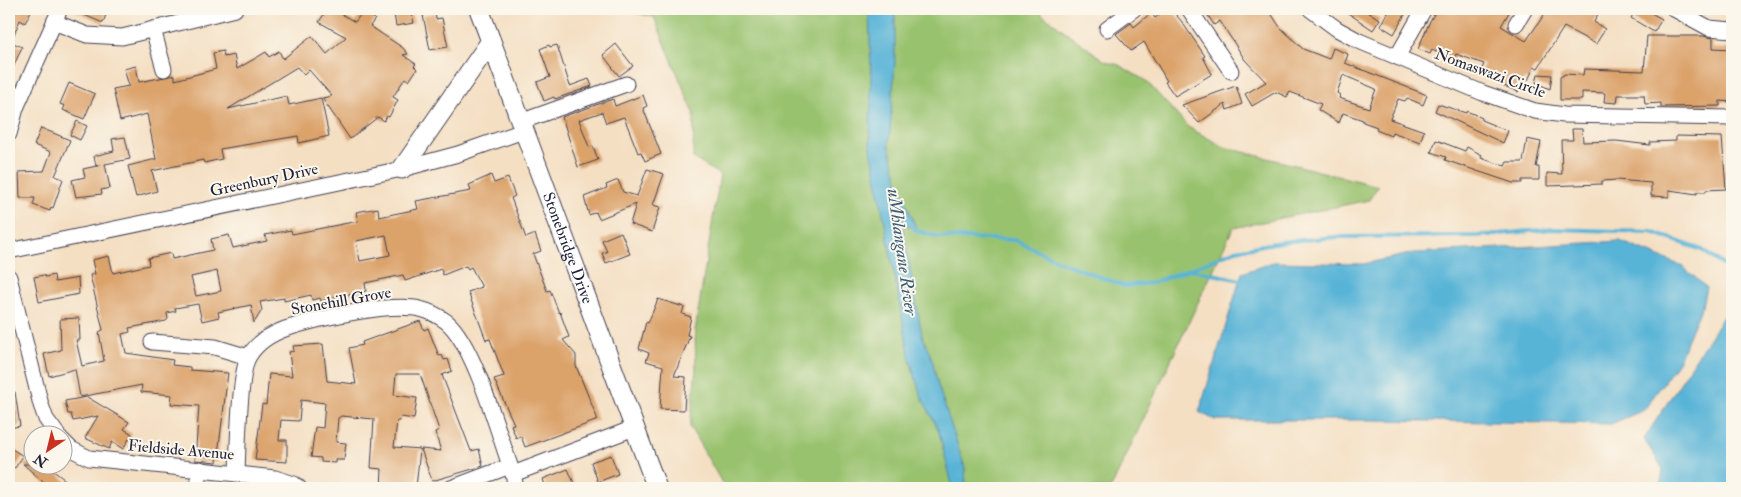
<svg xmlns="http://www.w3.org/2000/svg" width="1741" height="497" viewBox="0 0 1741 497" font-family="'IM FELL Double Pica',serif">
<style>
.green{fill:#99c26e;stroke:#5e7254}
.water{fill:#59b4d7;stroke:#3e6b89}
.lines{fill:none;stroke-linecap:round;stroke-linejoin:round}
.stream{stroke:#59b4d7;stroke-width:4}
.building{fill:#dba26b;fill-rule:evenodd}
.minor-casing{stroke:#423e4f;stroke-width:17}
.tertiary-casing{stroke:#423e4f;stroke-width:21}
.minor{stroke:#fff;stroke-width:15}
.tertiary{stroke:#fff;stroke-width:19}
.labels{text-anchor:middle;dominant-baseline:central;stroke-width:4;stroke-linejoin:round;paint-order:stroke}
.street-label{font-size:16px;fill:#22223b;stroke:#fbf7ec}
.water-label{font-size:18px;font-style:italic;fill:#385c79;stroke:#fbf7ec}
</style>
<rect width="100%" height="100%" fill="#fbf7ec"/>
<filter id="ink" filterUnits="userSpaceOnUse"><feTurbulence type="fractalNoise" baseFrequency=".02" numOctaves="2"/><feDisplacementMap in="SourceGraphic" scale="10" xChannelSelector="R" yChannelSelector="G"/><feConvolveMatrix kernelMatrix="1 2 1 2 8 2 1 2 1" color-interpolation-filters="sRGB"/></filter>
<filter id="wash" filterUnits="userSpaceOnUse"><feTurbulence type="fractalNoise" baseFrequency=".0096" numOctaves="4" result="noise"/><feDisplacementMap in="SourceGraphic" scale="20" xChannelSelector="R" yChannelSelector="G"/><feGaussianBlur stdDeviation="1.12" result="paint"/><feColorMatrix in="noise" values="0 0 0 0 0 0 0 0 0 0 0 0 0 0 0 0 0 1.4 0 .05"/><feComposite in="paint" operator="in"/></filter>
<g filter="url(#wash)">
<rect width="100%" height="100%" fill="#f4dfc3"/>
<polygon class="green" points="619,9 1035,9 1105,61 1119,65 1146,81 1188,127 1224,147 1378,186 1369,200 1233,228 1111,488 725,488 690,427 696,371 695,331 720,175 693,158 694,114 654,17"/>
<g class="water">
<polygon points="869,9 895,9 895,63 889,145 899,184 917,230 902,223 922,335 932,359 938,385 965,468 966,488 953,488 938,429 921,396 910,360 870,143 871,72"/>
<polygon points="1620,241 1682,266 1706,287 1702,306 1678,362 1644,410 1611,424 1371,420 1215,420 1199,412 1242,273 1273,262 1363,264 1415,253"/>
<polygon points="1732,311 1732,488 1660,488 1663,469 1644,439 1724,315"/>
</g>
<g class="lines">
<g class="stream">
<polyline points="913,226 915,230 939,237 1015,240 1061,262 1124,286 1152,283 1190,269 1240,280"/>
<polyline points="1190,269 1236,250 1280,242 1337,237 1477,236 1552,229 1652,232 1702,250 1732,271"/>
</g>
</g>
<g id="blocks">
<g class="building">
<polygon points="9,9 32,9 25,23 20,20 11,42 22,47 9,77"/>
<polygon points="70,9 108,9 103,23"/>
<polygon points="327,9 333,9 355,22 363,11 375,19 370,26 403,48 408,54 403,55 416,64 414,66 417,69 409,81 405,78 393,97 398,100 389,117 387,116 384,121 378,117 350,139 322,98 332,96 309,70 304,75 297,67 228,109 287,96 289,105 321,98 329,136 299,143 298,136 220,149 222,159 204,163 203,160 152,171 157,191 136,197 128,166 156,159 147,114 120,121 113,89 129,86 124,69 136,66 139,82 175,75 175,80 216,69 213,53 223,51 224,57 234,55 237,69 266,52 269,57 279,51 283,59 312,36 327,54 346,37 319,22"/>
<polygon points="1166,9 1171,9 1182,22 1205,56 1203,57 1212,74 1175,96 1165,82 1167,81 1144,42 1131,51 1116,34 1131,23 1134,27 1151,13 1155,18"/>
<path d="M1204,9h64l12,18 23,22 26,10 4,-11 15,6 -3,9 82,32 -4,10 -16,-7 -2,3 -7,-2 -8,20 34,12 -4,11 -28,-10 -1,4 -15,-6 1,-3 -14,-5v-2l-20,-7 -4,10 -21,-13 3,-6 -31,-12 -3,5 -11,-5 -24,14 -7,-12 21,-12 -21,-22 -25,-39 -6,4zM1343,75l33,14 -7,19 -30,-10 1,-3 -3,-2z"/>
<polygon points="1342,9 1362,9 1380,19 1373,30"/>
<polygon points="1390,9 1408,9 1394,34 1381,26"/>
<polygon points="1437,9 1511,9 1501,26 1526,41 1548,9 1569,9 1581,14 1584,9 1593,9 1599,12 1594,22 1605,29 1596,44 1564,27 1538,68 1534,67 1528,80 1524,79 1518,92 1500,84 1502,80 1481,71 1484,64 1456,54 1453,60 1432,50 1430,54 1418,49 1430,21"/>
<polygon points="1636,9 1644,9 1662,19 1654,32 1631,18"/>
<polygon points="411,11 414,23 396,26 394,14"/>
<polygon points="435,13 436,19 442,18 448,47 430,50 423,15"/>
<polygon points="1647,36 1703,36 1713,38 1713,48 1732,49 1732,102 1720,101 1720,106 1661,107 1661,103 1645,104 1644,95 1618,95 1617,103 1604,102 1605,93 1582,92 1582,100 1560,100 1560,76 1563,76 1564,74 1583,75 1584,69 1644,71"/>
<polygon points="616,44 633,66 619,76 603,55"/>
<polygon points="549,45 550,47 557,45 570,86 589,79 592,86 555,99 554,97 544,101 537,82 550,77 540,49"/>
<polygon points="1538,74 1552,75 1550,89 1536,83"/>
<polygon points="69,83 95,94 84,119 63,110 65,106 60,104"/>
<polygon points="1236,86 1242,104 1227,110 1225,104 1199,123 1182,105"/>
<polygon points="643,95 647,106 643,108 661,154 645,161 641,152 638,153 624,117 606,123 602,112 579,120 589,147 593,146 598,160 578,167 562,117 613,99 615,106"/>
<polygon points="1438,104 1466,113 1467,111 1482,118 1481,120 1508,131 1503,143 1435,111"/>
<polygon points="77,121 87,126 80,140 70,135"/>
<polygon points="41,128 70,140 55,176 63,179 53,208 51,207 50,211 33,205 35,198 20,198 19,172 44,171 51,152 34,145"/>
<polygon points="1572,129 1582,129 1583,142 1616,141 1650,145 1650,142 1676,141 1676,136 1722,137 1726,189 1706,190 1706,192 1697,192 1697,194 1669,190 1669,197 1651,196 1651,183 1617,180 1602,181 1602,184 1547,186 1547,173 1562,174 1561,140 1573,140"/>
<polygon points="125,137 130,159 105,164 110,188 101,190 102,194 76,197 72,180 85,177 83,169 101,165 96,166 94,156 114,151 112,139"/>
<polygon points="1527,139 1541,142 1536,167 1539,167 1539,180 1522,180 1522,183 1513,183 1477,171 1445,160 1446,157 1431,152 1436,140 1465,151 1467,147 1482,155 1481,158 1505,166 1507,162 1523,162"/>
<polygon points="647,169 664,174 653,205 660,207 652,232 630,224 636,204 599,219 596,212 589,215 584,197 607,188 606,185 618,180 623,192 637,196"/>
<path d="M491,175l3,8 14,-5 7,18 -4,2 15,40 9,-4 6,17 -8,3 14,37 3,-1 9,23 1,-1 9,25 -6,3 13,15v11l22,54 -73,27 -4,-11 -5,2 -5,-13 3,-1 -20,-45 10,-3 -14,-37 -4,1 -18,-48 14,-5 -11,-20 -3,2 -2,-3 -23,9 -2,-6 -36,12 -2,-6 -38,8 1,8 -45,10 -1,-3 -8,2 -1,-5 -27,6v-3l-24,4 2,8 -8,13 -3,-18 -33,7 1,5 -17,4 -4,-17 -23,4 1,3 -9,2 1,6 -2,2 -37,7 1,4 -8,2 4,19 47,7 -1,5 18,2v3l38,3 -11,89 -22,-2 4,-54 -28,-2 1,-9 -31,-3 1,-7 -62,12 -5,-28 -26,7 -5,-22 17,-4 -1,-31 19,-1 1,22h-4l6,26 22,-5 -5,-29 4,-2 -13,-55 5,-1 -3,-14 17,-4 4,17 36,-8 -1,-7 23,-5 1,6 41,-9 -2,-11 18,-4 4,13 34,-7 -2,-6 26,-5 1,4 66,-13 -2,-9 22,-4 1,9 39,-8 -2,-8 55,-10 -2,-6zM386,235l4,20 -30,6 -4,-20zM217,271l4,20 -25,5 -5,-19z"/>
<polygon points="621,232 630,254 606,263 602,253 607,252 602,240"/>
<polygon points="44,275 45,277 54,275 55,282 78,278 79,294 39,302 34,277"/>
<polygon points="658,299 684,307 682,314 691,317 687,335 690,336 674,376 686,377 684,410 660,409 663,366 646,361 649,353 639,349 646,322 648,323"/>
<polygon points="420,321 424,330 428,328 439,356 442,355 444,360 448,359 452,371 442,375 471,451 479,449 483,466 432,481 421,449 441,451 435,432 439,430 420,374 396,374 394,395 417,398 414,419 401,417 400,421 397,421 394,447 420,449 416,488 381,488 382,469 371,468 374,419 341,416 338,418 336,442 346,443 344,460 335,460 335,463 321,462 321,458 311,457 315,427 323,428 325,403 301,400 299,421 281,420 279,440 287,440 287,462 255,460 262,404 266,405 269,374 292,376 289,352 294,351 293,346 323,344 327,381 356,384 349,348 363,345 362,342"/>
<polygon points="15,392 20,426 9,428 9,393"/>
<polygon points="87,397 129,422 124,429 132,434 123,449 112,442 109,449 85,438 98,416 73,421 71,414 68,414 65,401"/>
<polygon points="9,447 23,456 15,468 9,464"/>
<polygon points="611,455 618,474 598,482 591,462"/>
<polygon points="23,464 44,464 76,488 50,488"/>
<polygon points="568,469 574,483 567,486 568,488 546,488 543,479"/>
</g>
</g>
</g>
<g filter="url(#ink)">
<use href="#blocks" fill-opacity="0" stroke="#423e4f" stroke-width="1"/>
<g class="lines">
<defs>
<g id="minor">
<polyline points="1189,9 1231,71"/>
<polyline points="1310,9 1337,29 1359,41 1483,93 1535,111 1564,115 1732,118"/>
<polyline points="1674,9 1709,28 1732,30"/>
<polyline points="54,22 87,35 122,37 235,9"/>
<polyline points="1516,24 1525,9"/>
<polyline points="153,29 164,69"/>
<polyline points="1107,29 1134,9"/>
<polyline points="1397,57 1424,9"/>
<polyline points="520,122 626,84"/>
<polyline points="9,134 16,108 60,9"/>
<polyline points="9,251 402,169 458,154 523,131"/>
<polyline points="9,277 41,405 46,419 57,434"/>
<polyline points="152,342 215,347 248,357"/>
<polyline points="62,440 71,449 89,458 275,478 294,484 299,488"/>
<path d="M237,472c1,-22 2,-101 12,-116 8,-13 22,-22 36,-27 30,-10 104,-27 135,-20 9,2 19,7 27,13 28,24 52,114 66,152l3,14"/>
<polyline points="513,474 634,428"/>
<polyline points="198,488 200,469"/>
<polyline points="451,488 510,466"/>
</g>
<g id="tertiary">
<path id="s1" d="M479,9l178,479"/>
<polyline points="402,169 491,41"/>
</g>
</defs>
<use href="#minor" class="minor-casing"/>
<use href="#tertiary" class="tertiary-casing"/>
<use href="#minor" class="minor"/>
<use href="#tertiary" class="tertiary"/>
</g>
</g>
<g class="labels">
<g class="street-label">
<text transform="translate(1490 73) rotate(20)">Nomaswazi Circle</text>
<text transform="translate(264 180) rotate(-12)">Greenbury Drive</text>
<text stroke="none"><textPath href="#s1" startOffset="255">Stonebridge Drive</textPath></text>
<text transform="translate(341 301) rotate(-10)">Stonehill Grove</text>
<text transform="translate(181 450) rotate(5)">Fieldside Avenue</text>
</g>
<g class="water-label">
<text transform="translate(902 252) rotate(82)">uMhlangane River</text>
</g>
</g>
<rect width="1741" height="497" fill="none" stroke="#fbf7ec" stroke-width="30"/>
<g transform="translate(48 450) rotate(215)"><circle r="24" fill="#fbf7ec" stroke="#a4a2a5"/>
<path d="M0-4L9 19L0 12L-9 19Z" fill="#c8321e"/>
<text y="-8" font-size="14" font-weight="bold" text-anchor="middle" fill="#22223b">N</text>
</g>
</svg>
